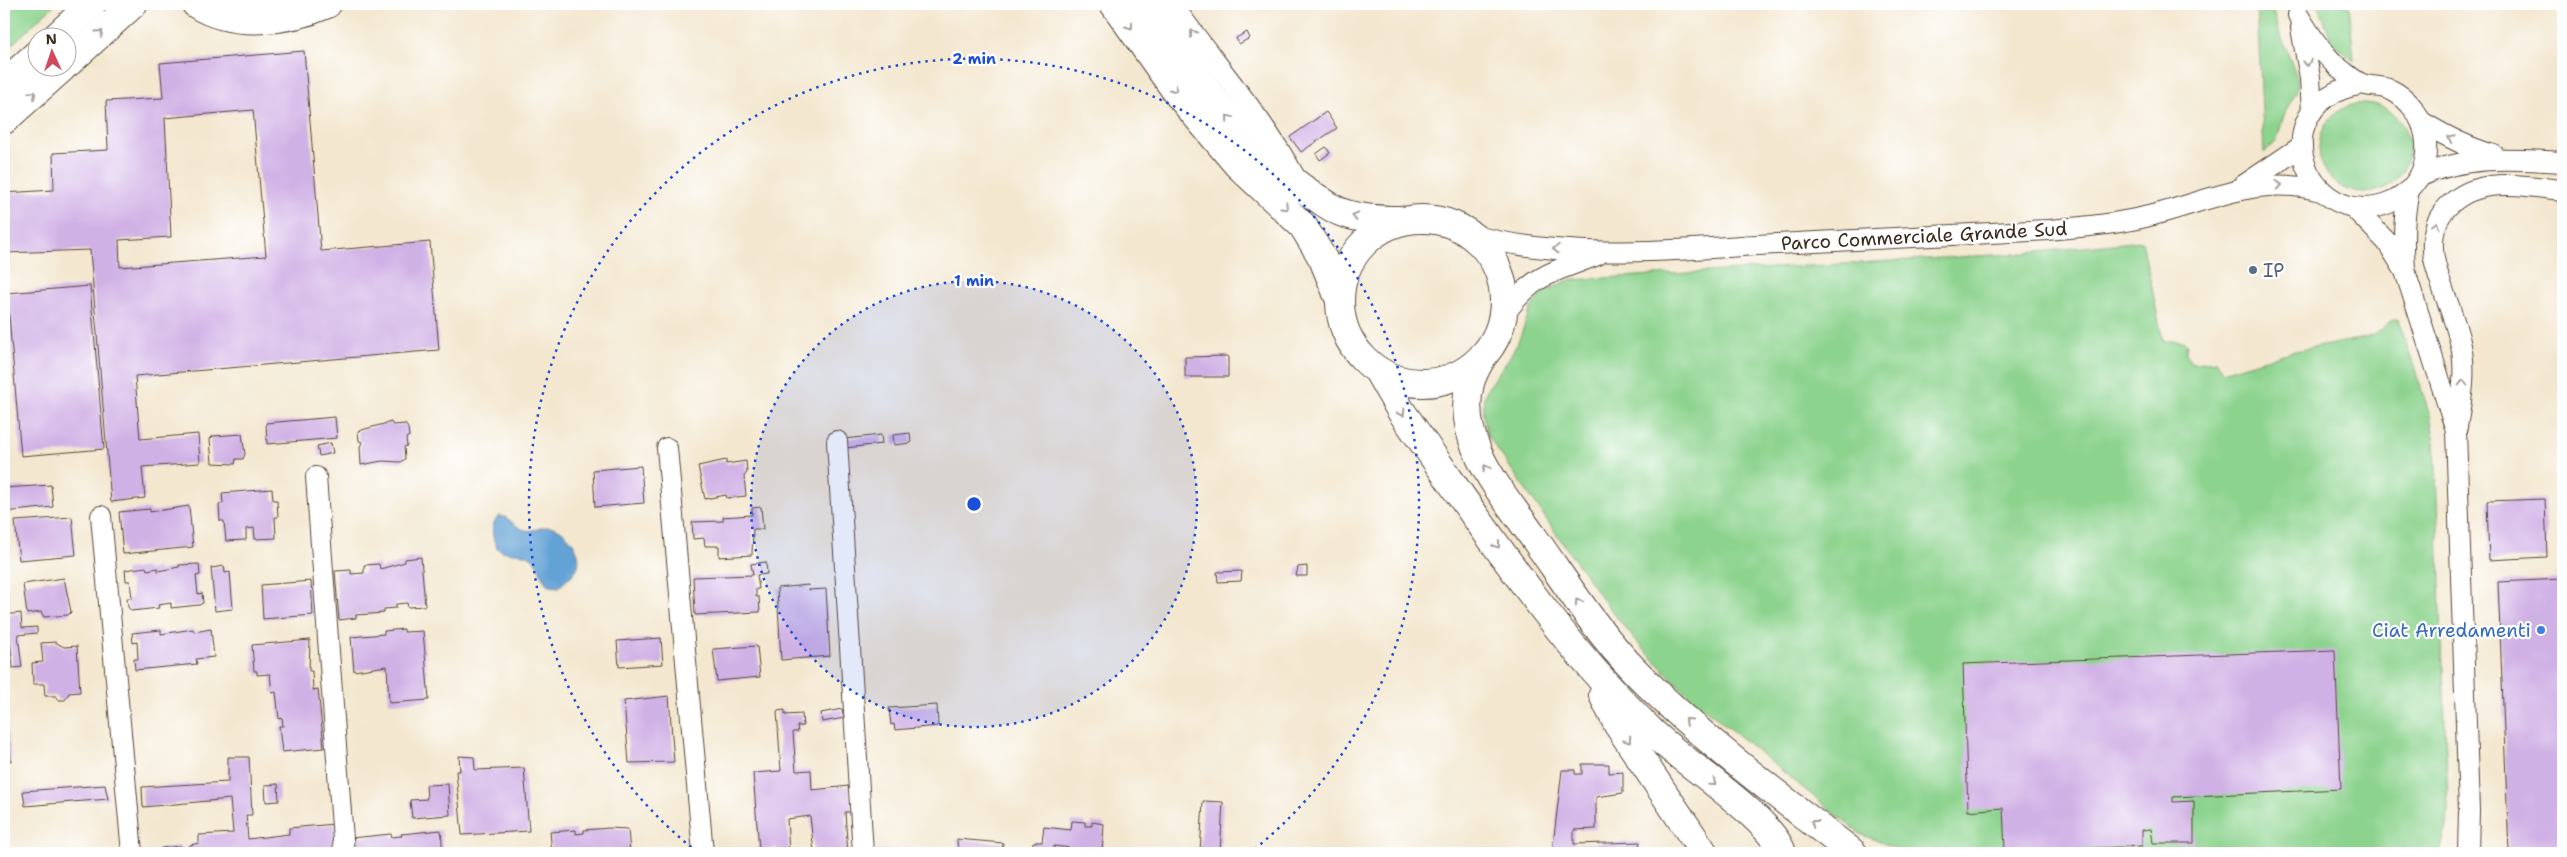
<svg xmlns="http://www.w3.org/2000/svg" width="2567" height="857" viewBox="0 0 2567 857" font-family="'Shantell Sans',sans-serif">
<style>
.green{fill:#8cd38d;stroke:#647e56}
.water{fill:#63a2d5;stroke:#4f667a}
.building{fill:#d0b1e5;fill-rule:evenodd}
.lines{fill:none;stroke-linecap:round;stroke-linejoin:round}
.street-casing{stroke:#574639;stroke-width:22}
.secondary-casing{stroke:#574639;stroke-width:30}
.highway-casing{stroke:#574639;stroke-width:30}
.street{stroke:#fff;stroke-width:20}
.secondary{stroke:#fff;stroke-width:28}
.highway{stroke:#fff;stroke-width:28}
.oneway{stroke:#a79f9a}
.ring{fill:none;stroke:#1d4ed8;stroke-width:2.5;stroke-dasharray:2.5 5}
.service-dot{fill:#5c6f8a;stroke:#fff;stroke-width:2}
.shop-dot{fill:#3f7fe0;stroke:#fff;stroke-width:2}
.labels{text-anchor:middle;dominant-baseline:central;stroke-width:4.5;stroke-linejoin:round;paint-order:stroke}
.street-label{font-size:19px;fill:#3b2a1e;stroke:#fff}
.service-label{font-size:19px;fill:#4e5e75;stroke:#fff;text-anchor:start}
.shop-label{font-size:19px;fill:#366cbe;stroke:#fff;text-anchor:end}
.centre{fill:#1d4ed8;stroke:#fff;stroke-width:2.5}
.ring-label{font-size:15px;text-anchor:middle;font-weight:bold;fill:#1d4ed8;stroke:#fff;stroke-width:4.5;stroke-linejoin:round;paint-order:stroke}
</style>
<rect width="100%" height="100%" fill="#fff"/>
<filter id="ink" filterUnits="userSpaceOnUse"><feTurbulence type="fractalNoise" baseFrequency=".02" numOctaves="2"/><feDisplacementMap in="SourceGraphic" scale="10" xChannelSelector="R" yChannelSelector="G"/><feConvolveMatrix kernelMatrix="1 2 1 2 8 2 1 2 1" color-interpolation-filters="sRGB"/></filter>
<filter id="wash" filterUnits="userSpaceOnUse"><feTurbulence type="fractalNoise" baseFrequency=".0096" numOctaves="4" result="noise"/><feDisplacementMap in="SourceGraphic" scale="20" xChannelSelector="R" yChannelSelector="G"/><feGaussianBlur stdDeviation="1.12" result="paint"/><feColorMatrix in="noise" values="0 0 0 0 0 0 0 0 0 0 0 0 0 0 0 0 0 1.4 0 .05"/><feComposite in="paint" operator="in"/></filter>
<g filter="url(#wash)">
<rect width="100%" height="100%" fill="#f3e7cf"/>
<g class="green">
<polygon points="18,4 55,4 4,52 4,17"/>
<polygon points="2257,4 2271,4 2277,26 2298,80 2297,90 2284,115 2276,142 2264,153"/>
<polygon points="2318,4 2349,4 2354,61 2332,42"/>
<circle cx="2364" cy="148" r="45"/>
<path d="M2142,241l21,100h21l3,4c-2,8 -1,12 5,18l25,-2 5,11 68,-20 75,-14 11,-4 18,-15h4l32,96 5,27 13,366 -1,18 -7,27h-532l-48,-19 -173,-140 -53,-55 -34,-43 -112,-160c-16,-51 9,-52 28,-90 18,-38 8,-48 54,-66l457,-27z"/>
</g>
<path class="water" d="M500,516c11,1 14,12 26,14 9,2 17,-5 27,-3 14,3 33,28 23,43 -4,6 -12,12 -17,17l-10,-1c-9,-8 -8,-21 -18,-29 -10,-7 -24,-1 -34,-9 -5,-10 -8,-26 3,-32z"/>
<g id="blocks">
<g class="building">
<polygon points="1247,32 1250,38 1239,44 1236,38"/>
<path d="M304,51l17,200 109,-9 9,108 -304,26 5,63 58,-5 2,29 -58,4 3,31 -34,4 -21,-252 -86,3v-60l50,-3 -1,-37 55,-3 -2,-49 57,-3 -3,-35zM253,110l13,146 -146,11 -1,-27 52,-3 -6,-119z"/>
<polygon points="1326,112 1337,128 1301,152 1290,137"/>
<polygon points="1326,147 1330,153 1320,160 1316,154"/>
<polygon points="90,286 104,449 21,456 7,293"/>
<polygon points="1228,356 1228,377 1185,377 1185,357"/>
<polygon points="335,417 337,438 267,444 266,423"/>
<polygon points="391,422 393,425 405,424 408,428 409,436 406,438 407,446 404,447 405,459 400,462 382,461 361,465 360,447 362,442 359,441 358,431"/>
<polygon points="910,433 911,443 894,445 893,435"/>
<polygon points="242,434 245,454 243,459 236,459 235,464 212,463 210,439 213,436"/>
<polygon points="881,435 882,444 845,448 844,439"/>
<polygon points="331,443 333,453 319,456 317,446"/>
<polygon points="726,460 726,464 746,461 747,473 744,476 746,496 727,498 726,495 705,499 698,466"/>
<polygon points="641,466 644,503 595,507 593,470"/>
<polygon points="51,485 53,507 4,512 4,488"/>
<polygon points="272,489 273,500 277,500 278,517 275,517 276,538 255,539 254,528 246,529 246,540 226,541 224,521 220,521 219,505 223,503 222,493"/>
<polygon points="2545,499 2547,557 2489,560 2487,501"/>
<polygon points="189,506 193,547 123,554 119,512 150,509 150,512"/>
<polygon points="761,507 763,529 753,529 752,555 719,557 719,546 705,546 704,538 693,539 692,522 723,521 723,517 752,515 752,508"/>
<polygon points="72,517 76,555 19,560 15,521"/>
<polygon points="421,557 425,606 408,607 407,603 396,604 396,608 384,609 384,613 356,615 356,618 339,620 335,571 351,570 351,574 364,573 364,565 379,564 380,569 405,562 405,559"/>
<polygon points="766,562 767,574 757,575 759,589 756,589 756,597 759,597 760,612 695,615 693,577 753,575 751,564"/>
<polygon points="199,564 200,575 196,576 198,594 202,593 203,603 199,605 171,608 171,603 158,605 159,608 131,611 128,607 127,598 132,598 130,581 126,581 125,570 146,567 147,570 158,568 158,571 179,567 179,565"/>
<polygon points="224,566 225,573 230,572 233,609 215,611 211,568"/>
<polygon points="1307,566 1307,576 1296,576 1298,567"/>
<polygon points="1242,571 1241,581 1218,582 1217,572"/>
<polygon points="64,578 71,612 68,615 44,617 41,612 27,614 23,584"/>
<polygon points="2563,579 2563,853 2509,853 2498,582"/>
<polygon points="311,581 313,615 263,619 261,585"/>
<polygon points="808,585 809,590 826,589 830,656 781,660 777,588"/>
<polygon points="21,613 22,628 37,627 37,633 18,635 22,667 13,668 9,629 5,629 4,615"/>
<polygon points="193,629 194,632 211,629 214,657 196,659 197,664 135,670 134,659 138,659 137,642 133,643 132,633 161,630 161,634"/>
<polygon points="404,629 404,632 423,631 429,700 389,703 387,666 354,671 351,637 384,634 384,631"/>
<polygon points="661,638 663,664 619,667 617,641"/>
<polygon points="310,640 309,671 312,671 313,690 318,689 324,748 282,752 279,726 283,726 282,718 279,719 276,692 272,693 270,674 257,675 257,671 254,671 252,645"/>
<polygon points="55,642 64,647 77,646 80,692 69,693 65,700 58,700 56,696 45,696 44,684 33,684 32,663 43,662 41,643"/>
<polygon points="757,646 760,677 717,681 713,649"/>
<polygon points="2335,650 2341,789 2173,797 2173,802 2194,801 2194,843 2153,843 2151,829 2142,830 2142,846 2005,852 2003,808 1968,811 1963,664"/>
<polygon points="669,696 674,762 629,763 624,701"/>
<polygon points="4,700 11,761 4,762"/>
<polygon points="937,705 938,726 895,730 894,724 891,725 889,708"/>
<polygon points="842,709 844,718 822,722 821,713"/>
<polygon points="785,710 785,715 802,714 803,726 797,726 798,732 793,732 796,771 811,770 812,790 849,786 852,812 845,812 848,853 814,853 810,816 787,819 789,853 778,853 778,848 759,850 753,773 781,771 777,711"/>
<polygon points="459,756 474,757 475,770 524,768 529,831 462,835 456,771 460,771"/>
<polygon points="228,757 249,757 252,815 246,815 248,839 289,834 289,828 335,824 338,853 145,853 161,850 161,848 181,846 181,849 189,848 190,845 199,843 199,835 233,833 230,799 143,807 142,787 228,782"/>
<polygon points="1582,764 1609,764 1609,773 1623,772 1623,793 1596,797 1596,829 1574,830 1574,844 1640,842 1638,853 1552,853 1562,770 1575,770 1575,774 1582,774"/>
<polygon points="278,784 279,801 266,802 265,785"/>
<polygon points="448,784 450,815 412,818 410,800 427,799 426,785"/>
<polygon points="105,785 108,799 25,806 23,791"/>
<polygon points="1203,801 1223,802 1220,853 1200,853"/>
<polygon points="1072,821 1085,822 1085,826 1092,826 1092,822 1104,824 1102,853 1070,853 1070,848 1054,846 1054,853 1032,853 1033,842 1042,842 1044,827 1071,830"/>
<polygon points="609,828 628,829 630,853 552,853 550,832 576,830 576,834 584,833 584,830"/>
<polygon points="441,830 443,853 353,853 351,838 391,834 392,837 402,836 401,834"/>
<polygon points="957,839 1003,843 1002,853 958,853"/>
<polygon points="901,849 901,851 921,850 921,853 876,853 876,851"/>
</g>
</g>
</g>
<g filter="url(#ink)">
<use href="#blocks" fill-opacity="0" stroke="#574639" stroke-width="1"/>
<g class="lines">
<defs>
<g id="street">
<path d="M1172,4c41,58 91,113 124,175"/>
<path d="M2298,15c13,20 25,41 45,56 5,4 12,10 19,13 9,3 20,2 29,6 37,18 48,70 18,100 -11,11 -28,18 -44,18 -58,0 -88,-77 -38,-111 12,-8 22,-10 36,-13"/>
<polyline points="2301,28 2310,78 2312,112"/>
<path d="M2422,122c23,14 46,26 72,33"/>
<path d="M2419,177c45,-22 95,-18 144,-15"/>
<polyline points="2241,187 2302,146"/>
<polyline points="2354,208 2387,242 2405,271 2456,431 2469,811 2468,853"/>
<path d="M1472,235c93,25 190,16 285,10 97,-5 194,-10 291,-15 35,-3 71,-6 105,-15 59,-15 106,-41 168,-24"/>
<path d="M2405,269c-2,-27 -2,-52 4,-79"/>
<path d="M1503,316c31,-43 48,-43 95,-61"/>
<path d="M2457,427c4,-25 9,-51 5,-76 -5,-30 -20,-59 -27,-88 -4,-16 -3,-37 8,-51 30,-38 77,-26 120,-22"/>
<polyline points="837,441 863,853"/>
<polyline points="667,448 703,853"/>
<polyline points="316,477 344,853"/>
<polyline points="101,516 132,853"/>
</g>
<g id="secondary">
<polyline points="1114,4 1178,94 1237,164 1303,226 1323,259 1339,298"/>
<path d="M1146,4c50,70 96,147 171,194 8,5 17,12 26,15 18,6 37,7 56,7"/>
<circle cx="1422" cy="301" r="82"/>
<path d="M1481,359c-4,7 -9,16 -11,24 -15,60 32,109 64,155 32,45 62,93 101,133 66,68 143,124 218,182"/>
<path d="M1378,371l23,40c78,109 155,229 252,322 29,28 120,87 129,120"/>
<polyline points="1603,695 1618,725 1704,853"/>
</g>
<g id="highway">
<path d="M196,4c37,24 93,17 131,0"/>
<polyline points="55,38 92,4"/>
<polyline points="68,63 133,4"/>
<polyline points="4,84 38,53"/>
<polyline points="4,120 62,68"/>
</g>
</defs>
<use href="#street" class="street-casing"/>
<use href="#secondary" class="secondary-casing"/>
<use href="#highway" class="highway-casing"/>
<use href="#street" class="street"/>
<use href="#secondary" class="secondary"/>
<use href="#highway" class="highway"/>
</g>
<defs><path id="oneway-chevron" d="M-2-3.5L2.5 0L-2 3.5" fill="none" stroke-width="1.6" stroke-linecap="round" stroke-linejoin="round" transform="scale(1.25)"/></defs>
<g class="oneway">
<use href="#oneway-chevron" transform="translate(1130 26) rotate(55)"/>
<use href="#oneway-chevron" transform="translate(100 33) rotate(-42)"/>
<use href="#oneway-chevron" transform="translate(1193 33) rotate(-125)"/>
<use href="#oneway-chevron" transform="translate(2307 63) rotate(79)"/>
<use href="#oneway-chevron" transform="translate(1174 89) rotate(55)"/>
<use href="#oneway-chevron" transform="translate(33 94) rotate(-42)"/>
<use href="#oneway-chevron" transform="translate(1229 118) rotate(-130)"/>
<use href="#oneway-chevron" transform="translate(2451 138) rotate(-152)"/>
<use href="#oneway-chevron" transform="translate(2279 185) rotate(-2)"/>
<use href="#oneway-chevron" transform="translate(1285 207) rotate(44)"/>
<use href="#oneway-chevron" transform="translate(1355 216) rotate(-166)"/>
<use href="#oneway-chevron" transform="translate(2436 225) rotate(-72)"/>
<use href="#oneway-chevron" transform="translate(1556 249) rotate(-176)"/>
<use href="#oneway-chevron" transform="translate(2463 383) rotate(-90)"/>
<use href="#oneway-chevron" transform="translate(1402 413) rotate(57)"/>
<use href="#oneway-chevron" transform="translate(1486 468) rotate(-120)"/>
<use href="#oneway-chevron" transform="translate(1497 545) rotate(54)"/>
<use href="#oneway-chevron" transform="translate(1578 602) rotate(-125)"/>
<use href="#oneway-chevron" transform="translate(1688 721) rotate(-138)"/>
<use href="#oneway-chevron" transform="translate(1628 740) rotate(56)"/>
<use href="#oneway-chevron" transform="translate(1713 783) rotate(39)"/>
<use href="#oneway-chevron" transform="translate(1814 823) rotate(-142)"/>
</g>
</g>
<circle cx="974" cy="504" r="223" fill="#1d4ed8" fill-opacity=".12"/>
<g class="ring">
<circle cx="974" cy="504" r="223"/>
<path d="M697 852A445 445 0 1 1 1251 852"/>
</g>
<circle class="service-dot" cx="2253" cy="270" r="5"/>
<circle class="shop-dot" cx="2541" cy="630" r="5"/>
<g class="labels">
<g class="street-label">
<text transform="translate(1924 236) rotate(-3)">Parco Commerciale Grande Sud</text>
</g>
<g class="service-label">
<text x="2263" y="270">IP</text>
</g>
<g class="shop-label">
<text x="2531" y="630">Ciat Arredamenti</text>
</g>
</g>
<circle cx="974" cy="504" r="8" class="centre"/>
<g class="ring-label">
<text x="974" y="64">2 min</text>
<text x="974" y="286">1 min</text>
</g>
<rect width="2567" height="857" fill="none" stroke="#fff" stroke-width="20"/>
<g transform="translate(52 52) rotate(357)"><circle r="24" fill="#ffffff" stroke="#b1aaa5"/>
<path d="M0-4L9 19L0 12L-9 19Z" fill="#d1495b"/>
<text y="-8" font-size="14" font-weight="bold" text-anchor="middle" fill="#3b2a1e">N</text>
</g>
</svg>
